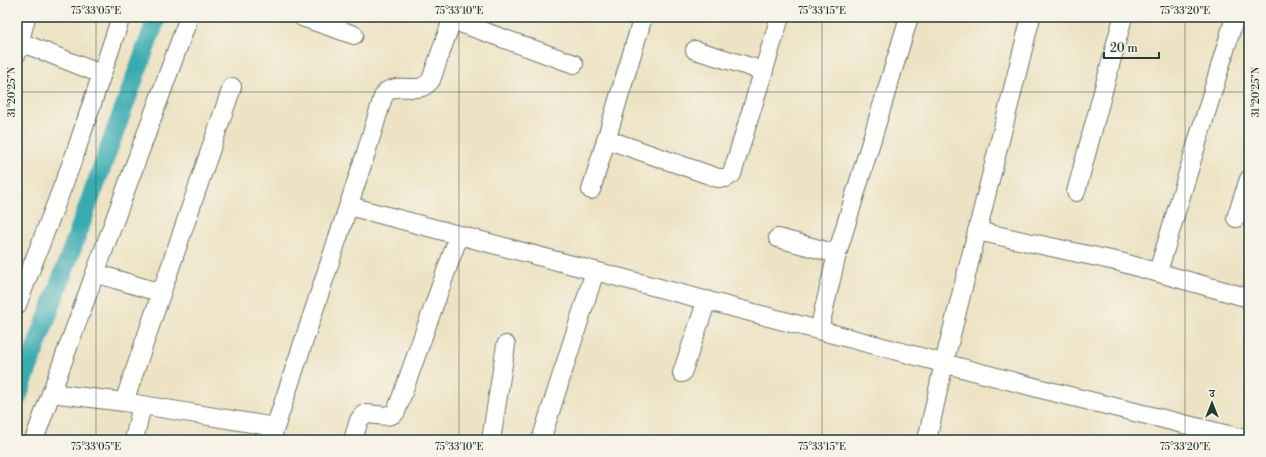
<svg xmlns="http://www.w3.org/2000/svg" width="1266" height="457" viewBox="0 0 1266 457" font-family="'Libre Bodoni','Noto Serif Devanagari',serif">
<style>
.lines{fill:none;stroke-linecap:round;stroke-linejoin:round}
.canal{stroke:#38abb1;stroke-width:19}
.street-casing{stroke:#677766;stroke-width:20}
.street{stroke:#fff;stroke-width:18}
.ticks{fill:none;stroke:#1f3d34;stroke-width:1;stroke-opacity:0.45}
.neatline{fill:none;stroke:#1f3d34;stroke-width:1.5}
.ticks-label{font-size:10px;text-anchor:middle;fill:#1f3d34}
</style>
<rect width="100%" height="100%" fill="#f7f3e8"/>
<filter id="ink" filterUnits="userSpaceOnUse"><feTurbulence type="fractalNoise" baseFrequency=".025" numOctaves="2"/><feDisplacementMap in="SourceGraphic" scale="8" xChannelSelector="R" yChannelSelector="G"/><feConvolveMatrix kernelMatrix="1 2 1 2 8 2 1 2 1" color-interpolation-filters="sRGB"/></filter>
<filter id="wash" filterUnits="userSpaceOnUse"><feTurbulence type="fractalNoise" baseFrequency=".012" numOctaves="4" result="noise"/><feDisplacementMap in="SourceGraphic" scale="16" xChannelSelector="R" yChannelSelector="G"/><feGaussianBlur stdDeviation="0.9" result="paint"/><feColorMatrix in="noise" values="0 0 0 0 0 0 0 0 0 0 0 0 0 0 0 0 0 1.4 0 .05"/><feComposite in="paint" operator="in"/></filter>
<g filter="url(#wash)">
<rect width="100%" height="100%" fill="#ede2c3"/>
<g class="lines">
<polyline class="canal" points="17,399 157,17"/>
</g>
</g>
<g filter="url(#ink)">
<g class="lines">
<defs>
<g id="street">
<polyline points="302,17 354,35"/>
<polyline points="452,20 574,64"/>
<polyline points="20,42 101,74"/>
<polyline points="695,50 764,71"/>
<polyline points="17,53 26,17"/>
<polyline points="606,139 718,178 726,178 732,174 780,17"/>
<polyline points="591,190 643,17"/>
<polyline points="1076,192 1123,17"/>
<polyline points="349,206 1049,391 1249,440"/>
<polyline points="1236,218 1249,179"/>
<polyline points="977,231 1120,262 1249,298"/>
<polyline points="778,238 837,254"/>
<polyline points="1158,272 1235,17"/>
<polyline points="95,273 161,293"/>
<polyline points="17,305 74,157 121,17"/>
<polyline points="819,330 837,254 909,17"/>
<polyline points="682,373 707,300"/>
<polyline points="51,393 124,402 275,427"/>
<polyline points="124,402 232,87"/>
<polyline points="34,440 189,17"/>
<polyline points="134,440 142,405"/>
<path d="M271,440l94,-284 18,-59 4,-6c3,-1 6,-3 9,-3 14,-2 25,5 35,-8l22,-63"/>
<path d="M353,440l6,-20 5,-6c11,-1 23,6 32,-2l63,-177"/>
<polyline points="491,440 506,345"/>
<polyline points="541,440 595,271"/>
<polyline points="927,440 944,363 1031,17"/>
</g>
</defs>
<use href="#street" class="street-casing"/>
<use href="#street" class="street"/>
</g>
</g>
<path class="ticks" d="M96,17v423M459,17v423M822,17v423M1185,17v423M17,92h1232"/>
<rect width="1266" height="457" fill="none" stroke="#f7f3e8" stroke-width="44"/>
<g transform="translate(1212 403)" stroke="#f7f3e8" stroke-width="3" paint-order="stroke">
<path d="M0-3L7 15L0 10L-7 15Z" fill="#1f3d34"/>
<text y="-6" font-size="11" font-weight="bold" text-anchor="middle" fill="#1f3d34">उ</text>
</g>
<path d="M1104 52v6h55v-6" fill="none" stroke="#1f3d34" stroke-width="2"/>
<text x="1110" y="52" font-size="12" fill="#1f3d34" stroke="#f7f3e8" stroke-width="3" paint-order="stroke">20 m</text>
<rect x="22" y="22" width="1222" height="413" class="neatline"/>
<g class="ticks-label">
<text x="96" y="14">75°33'05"E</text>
<text x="459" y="14">75°33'10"E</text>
<text x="822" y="14">75°33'15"E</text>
<text x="1185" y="14">75°33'20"E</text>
<text transform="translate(11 92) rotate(-90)" y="4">31°20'25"N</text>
<text transform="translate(1255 92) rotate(-90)" y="4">31°20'25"N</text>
<text x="96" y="450">75°33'05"E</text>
<text x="459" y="450">75°33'10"E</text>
<text x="822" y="450">75°33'15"E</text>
<text x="1185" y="450">75°33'20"E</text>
</g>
</svg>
